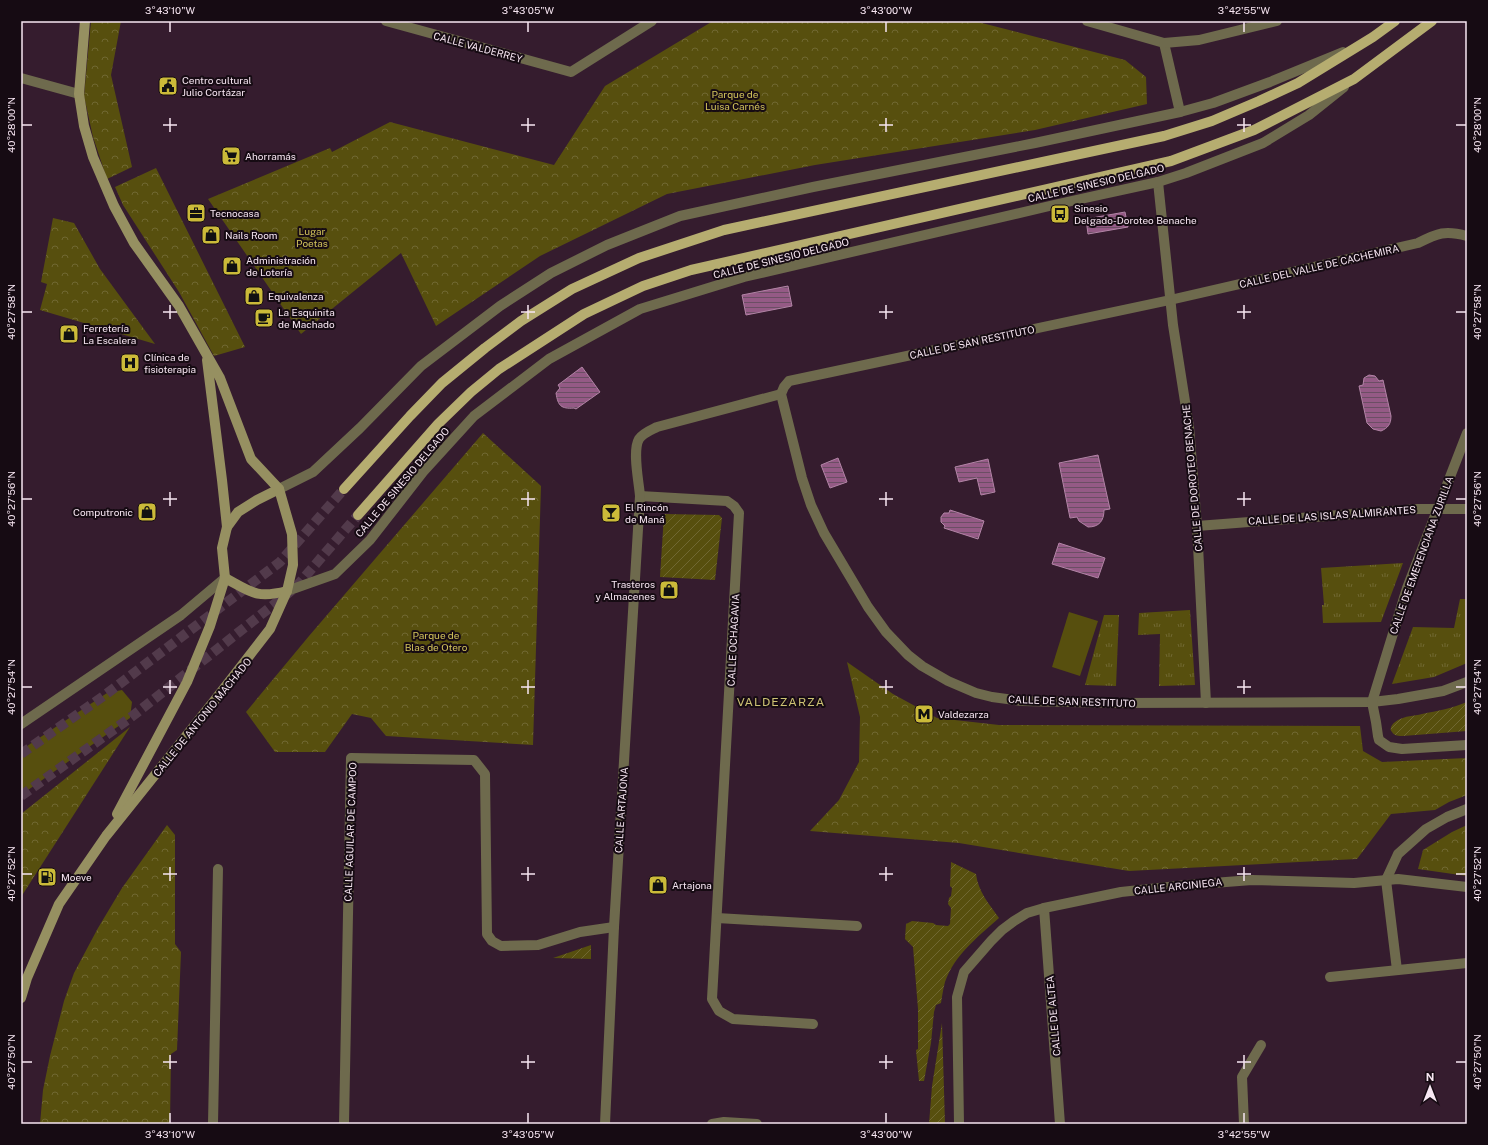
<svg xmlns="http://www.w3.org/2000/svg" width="1488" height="1145" viewBox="0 0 1488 1145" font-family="'Public Sans',sans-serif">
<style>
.grass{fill:url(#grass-tufts)}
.park{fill:url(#park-crowns)}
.garden{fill:url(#garden-furrows)}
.pitch{fill:#574f0e}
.water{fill:url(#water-rules);stroke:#b284a6}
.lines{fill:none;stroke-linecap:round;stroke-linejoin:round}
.primary-tunnel{stroke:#523a4b;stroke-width:10;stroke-dasharray:10 5;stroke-linecap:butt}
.street{stroke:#6e6a4d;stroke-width:10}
.secondary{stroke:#969061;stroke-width:10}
.primary{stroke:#b6ad70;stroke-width:10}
.ticks{fill:none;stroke:#f7e6f2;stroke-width:1.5}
.labels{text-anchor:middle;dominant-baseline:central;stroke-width:4;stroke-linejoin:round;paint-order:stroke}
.street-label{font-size:10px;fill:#f7e6f2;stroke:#160b13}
.poi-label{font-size:10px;fill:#f7e6f2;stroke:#160b13;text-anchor:start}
.park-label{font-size:10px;fill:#d2c35b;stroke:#160b13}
.quarter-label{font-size:12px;letter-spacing:1px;fill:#cdc274;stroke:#160b13}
.neatline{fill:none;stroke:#f7e6f2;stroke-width:1.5}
.ticks-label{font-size:10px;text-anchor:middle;fill:#f7e6f2}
</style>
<defs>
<pattern id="grass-tufts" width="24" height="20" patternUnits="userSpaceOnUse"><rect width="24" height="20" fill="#574f0e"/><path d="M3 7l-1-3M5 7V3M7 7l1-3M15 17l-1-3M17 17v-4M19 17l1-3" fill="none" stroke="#706832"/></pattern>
<pattern id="park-crowns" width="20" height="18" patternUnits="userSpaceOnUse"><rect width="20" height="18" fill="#574f0e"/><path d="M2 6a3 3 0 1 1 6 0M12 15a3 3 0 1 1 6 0" fill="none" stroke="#706832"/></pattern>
<pattern id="garden-furrows" width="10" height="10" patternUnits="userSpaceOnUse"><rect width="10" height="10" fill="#574f0e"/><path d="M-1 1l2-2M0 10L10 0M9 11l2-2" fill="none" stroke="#706832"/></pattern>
<pattern id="water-rules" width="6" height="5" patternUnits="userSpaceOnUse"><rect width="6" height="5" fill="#945a85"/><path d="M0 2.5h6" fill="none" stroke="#6b4e64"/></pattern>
</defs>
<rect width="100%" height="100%" fill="#351c2e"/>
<g class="grass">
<polygon points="1403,563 1381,622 1323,623 1322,605 1324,605 1321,568"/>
<polygon points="1460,599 1467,599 1467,663 1434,677 1392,684 1413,627 1454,628"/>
<polygon points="1190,610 1195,685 1159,686 1160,634 1138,635 1139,613"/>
<polygon points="1104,615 1119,615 1116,686 1085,685"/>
</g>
<g class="park">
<polygon points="91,21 121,21 111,75 132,167 107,179 93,137 84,96"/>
<polygon points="713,21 974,21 1125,60 1146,77 1147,104 1035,130 815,165 667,194 540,256 436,326 401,253 301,334 208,199 330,148 332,152 390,122 554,165 605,86"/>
<polygon points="156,168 245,347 214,356 179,292 123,205 115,187"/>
<polygon points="53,218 74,223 100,269 155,344 40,310 47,284 41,282"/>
<polygon points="483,433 541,486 533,745 386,736 371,718 352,714 325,752 275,752 246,712 309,636"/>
<polygon points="847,662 893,694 937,718 999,725 1360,726 1363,751 1382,762 1467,758 1467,795 1449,802 1435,810 1391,814 1357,859 1129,871 959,843 810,831 839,800 859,762 860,717"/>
<polygon points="130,727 21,897 21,814"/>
<polygon points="167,825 175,835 175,944 181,952 177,1050 171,1054 170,1124 40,1124 43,1090 50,1056 64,1001 74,973 98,928 122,888"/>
<polygon points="1467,825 1467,876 1418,869 1423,850 1452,832"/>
</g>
<g class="garden">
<polygon points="664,514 719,515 722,518 715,580 660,577"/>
<path d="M1467,702v29l-64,5c-4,0 -9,0 -11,-4 -4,-4 2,-10 6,-12 7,-4 16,-4 24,-6 15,-3 31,-6 45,-12z"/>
<path d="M951,862l25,12c2,17 13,30 23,44 -21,19 -44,36 -54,64 -2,7 -3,15 -4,21l-5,2 -2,7 -3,31 -7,38h-5l-3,-31 2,-1v-40l-5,-62 -8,-8 1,-15 6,-3 21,2 3,2 12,1 2,-2 1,-16 -3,-4 1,-6 2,-2 1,-8 -2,-2z"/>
<polygon points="591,945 591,959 553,958"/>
<polygon points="942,1023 945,1124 929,1124 932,1086"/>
</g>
<g class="pitch">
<polygon points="1069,612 1098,621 1080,676 1052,667"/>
<polygon points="122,690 132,702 130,718 21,795 21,750 107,693"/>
</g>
<g class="water">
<polygon points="1125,212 1128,227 1088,234 1086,219"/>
<polygon points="788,286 792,306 746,315 742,295"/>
<path d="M582,367l18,25 -24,17 -2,-1c-13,1 -16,-2 -18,-15l4,-5 -2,-3z"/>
<path d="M1369,375l6,1 4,5 4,-1 8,36c0,8 -3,12 -10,15l-8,-2 -6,-6 -8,-37 4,-1 1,-7z"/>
<path d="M1098,455l12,54 -6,1c0,11 -5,17 -16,17l-9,-6 -2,-4 -7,1 -11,-55z"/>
<polygon points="838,458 847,482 830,488 821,465"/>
<polygon points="988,459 995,492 981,495 977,478 959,482 955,467"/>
<polygon points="950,510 984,521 978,539 944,528 945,526 941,522 941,517 944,513 949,513"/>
<polygon points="1059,543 1105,558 1098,578 1052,564"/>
</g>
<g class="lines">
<g class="primary-tunnel">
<polyline points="21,754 105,695 280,562 344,489"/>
<polyline points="21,796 130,718 296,587 358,515"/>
</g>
<g class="street">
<polyline points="386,21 571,72 652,21"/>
<polyline points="1087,21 1164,43 1180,112"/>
<polyline points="1164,43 1199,40 1277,21"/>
<polyline points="21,78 79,94"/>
<polyline points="1158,182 1173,325 1189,427 1197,526 1206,703"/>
<path d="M1467,236c-22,-6 -29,-3 -49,7l-248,57 -381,81 -5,6 -3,7 21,84 9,27 13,28 44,74 18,25 22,23 14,11 26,15 28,12 16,4 30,4 93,2 257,-1 26,-3 45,-8 24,-9"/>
<polyline points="1467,433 1407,588 1372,702 1376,722 1378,736 1379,740 1389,747 1402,749 1467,745"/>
<polyline points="279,489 313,472 360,428 421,366 500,306 551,273 607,245 680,216 813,187 1035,143 1180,112 1213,103 1270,82 1343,52"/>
<polyline points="640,496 727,501 734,506 739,513 712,999 719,1011 733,1019 813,1024"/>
<polyline points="1197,526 1418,509 1467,509"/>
<polyline points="287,591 335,574 370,540 423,472 474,416 549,359 640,309 744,277 1058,204 1158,182 1186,173 1263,143 1309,115 1344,87"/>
<polyline points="21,724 181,615 225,578"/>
<polyline points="1044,908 1060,1124"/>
<polyline points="717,918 857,926"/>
<polyline points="1397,970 1386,880 1398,854 1426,829 1447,817 1467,809"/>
<polyline points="1330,977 1467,963"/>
<polyline points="213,1124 218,869"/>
<polyline points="344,1124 351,758 474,760 485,774 487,934 492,941 501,946 538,945 580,932 614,927"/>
<path d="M605,1124l9,-197 26,-431c-1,-14 -8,-45 -1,-57 4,-6 12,-9 18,-12l124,-33"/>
<polyline points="712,1124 724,1122 757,1124"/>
<polyline points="959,1124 957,997 964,972 991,941 1002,930 1014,921 1027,913 1044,908 1121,892 1187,885 1252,880 1354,883 1398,879 1467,887"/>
<polyline points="1244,1124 1242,1077 1261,1045"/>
</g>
<g class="secondary">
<polyline points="227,527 238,512 257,500 279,489"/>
<path d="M225,578c26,14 31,21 62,13"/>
<polyline points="117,814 187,682 210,626 225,578 222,548 227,527 222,480 207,360"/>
<polyline points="21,998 27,978 59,904 106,836 215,700 270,629 287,591 293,565 292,534 279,489 251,459 220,378 179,306 134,243 114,206 93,157 84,126 79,94 85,21"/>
</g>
<g class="primary">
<polyline points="344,489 410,416 442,383 485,348 521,321 572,289 639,258 724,230 1164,136 1212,121 1259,101 1298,83 1373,37 1395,21"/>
<polyline points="358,515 438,424 471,392 499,369 584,314 643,286 691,270 1171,161 1254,130 1354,79 1432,21"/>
</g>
</g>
<path class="ticks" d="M170,22v10M528,22v10M886,22v10M1244,22v10M170,118v14M528,118v14M886,118v14M1244,118v14M22,125h10M163,125h14M521,125h14M879,125h14M1237,125h14M1456,125h10M170,305v14M528,305v14M886,305v14M1244,305v14M22,312h10M163,312h14M521,312h14M879,312h14M1237,312h14M1456,312h10M170,492v14M528,492v14M886,492v14M1244,492v14M22,499h10M163,499h14M521,499h14M879,499h14M1237,499h14M1456,499h10M170,680v14M528,680v14M886,680v14M1244,680v14M22,687h10M163,687h14M521,687h14M879,687h14M1237,687h14M1456,687h10M170,867v14M528,867v14M886,867v14M1244,867v14M22,874h10M163,874h14M521,874h14M879,874h14M1237,874h14M1456,874h10M170,1055v14M528,1055v14M886,1055v14M1244,1055v14M22,1062h10M163,1062h14M521,1062h14M879,1062h14M1237,1062h14M1456,1062h10M170,1113v10M528,1113v10M886,1113v10M1244,1113v10"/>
<defs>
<symbol id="civic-square" viewBox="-11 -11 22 22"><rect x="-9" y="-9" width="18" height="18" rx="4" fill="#cbba39" stroke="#160b13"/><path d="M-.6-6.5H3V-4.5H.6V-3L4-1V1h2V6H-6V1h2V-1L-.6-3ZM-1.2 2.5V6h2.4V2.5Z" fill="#111"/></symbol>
<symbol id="supermarket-square" viewBox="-11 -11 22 22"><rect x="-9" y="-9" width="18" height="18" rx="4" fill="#cbba39" stroke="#160b13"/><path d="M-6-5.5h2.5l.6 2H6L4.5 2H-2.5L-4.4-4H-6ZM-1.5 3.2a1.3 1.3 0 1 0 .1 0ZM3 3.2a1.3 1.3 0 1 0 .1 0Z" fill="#111"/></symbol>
<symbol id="office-square" viewBox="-11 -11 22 22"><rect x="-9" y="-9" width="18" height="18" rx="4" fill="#cbba39" stroke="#160b13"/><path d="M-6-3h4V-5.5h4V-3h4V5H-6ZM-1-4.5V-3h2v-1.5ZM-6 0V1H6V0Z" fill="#111"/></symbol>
<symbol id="bus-square" viewBox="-11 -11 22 22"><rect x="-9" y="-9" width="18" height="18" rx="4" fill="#cbba39" stroke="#160b13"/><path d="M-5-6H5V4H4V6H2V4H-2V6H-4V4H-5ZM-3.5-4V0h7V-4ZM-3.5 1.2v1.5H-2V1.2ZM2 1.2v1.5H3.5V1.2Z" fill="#111"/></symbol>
<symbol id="shop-square" viewBox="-11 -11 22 22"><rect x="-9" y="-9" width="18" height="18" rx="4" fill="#cbba39" stroke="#160b13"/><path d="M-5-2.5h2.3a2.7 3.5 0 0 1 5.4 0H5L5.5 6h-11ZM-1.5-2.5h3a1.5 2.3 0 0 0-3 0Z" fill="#111"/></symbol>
<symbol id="cafe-square" viewBox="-11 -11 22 22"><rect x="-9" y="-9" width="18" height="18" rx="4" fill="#cbba39" stroke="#160b13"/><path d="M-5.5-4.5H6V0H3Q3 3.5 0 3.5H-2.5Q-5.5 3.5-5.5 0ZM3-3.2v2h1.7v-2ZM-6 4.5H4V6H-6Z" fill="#111"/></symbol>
<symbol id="hospital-square" viewBox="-11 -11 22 22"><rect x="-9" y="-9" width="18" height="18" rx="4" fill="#cbba39" stroke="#160b13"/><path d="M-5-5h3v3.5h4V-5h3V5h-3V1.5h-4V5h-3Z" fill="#111"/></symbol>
<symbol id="bar-square" viewBox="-11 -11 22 22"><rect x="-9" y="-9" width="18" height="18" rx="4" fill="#cbba39" stroke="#160b13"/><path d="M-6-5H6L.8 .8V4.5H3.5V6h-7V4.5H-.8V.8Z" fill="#111"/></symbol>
<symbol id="metro-square" viewBox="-11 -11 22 22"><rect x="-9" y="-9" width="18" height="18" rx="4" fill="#cbba39" stroke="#160b13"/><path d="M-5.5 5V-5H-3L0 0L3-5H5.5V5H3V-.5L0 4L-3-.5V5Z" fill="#111"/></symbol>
<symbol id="fuel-square" viewBox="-11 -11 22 22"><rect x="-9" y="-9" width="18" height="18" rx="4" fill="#cbba39" stroke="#160b13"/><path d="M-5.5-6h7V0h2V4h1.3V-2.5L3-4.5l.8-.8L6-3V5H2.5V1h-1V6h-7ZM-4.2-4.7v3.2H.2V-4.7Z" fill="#111"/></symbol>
</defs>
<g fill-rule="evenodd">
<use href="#civic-square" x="157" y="75" width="22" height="22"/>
<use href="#supermarket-square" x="220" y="145" width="22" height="22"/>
<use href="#office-square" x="185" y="202" width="22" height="22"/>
<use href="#bus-square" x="1049" y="203" width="22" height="22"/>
<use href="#shop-square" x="200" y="224" width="22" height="22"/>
<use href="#shop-square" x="221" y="255" width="22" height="22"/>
<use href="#shop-square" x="243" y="285" width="22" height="22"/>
<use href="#cafe-square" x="253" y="307" width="22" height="22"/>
<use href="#shop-square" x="58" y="323" width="22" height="22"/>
<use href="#hospital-square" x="119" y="352" width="22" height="22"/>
<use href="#shop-square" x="136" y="501" width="22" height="22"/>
<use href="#bar-square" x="600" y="502" width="22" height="22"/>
<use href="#shop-square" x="658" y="579" width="22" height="22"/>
<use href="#metro-square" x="913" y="703" width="22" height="22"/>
<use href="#fuel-square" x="36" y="866" width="22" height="22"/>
<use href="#shop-square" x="647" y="874" width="22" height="22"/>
</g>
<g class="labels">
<g class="street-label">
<text transform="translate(478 47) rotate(15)">CALLE VALDERREY</text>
<text transform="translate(1096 183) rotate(-13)">CALLE DE SINESIO DELGADO</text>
<text transform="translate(781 258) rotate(-14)">CALLE DE SINESIO DELGADO</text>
<text transform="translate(1319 266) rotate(-13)">CALLE DEL VALLE DE CACHEMIRA</text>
<text transform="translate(972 342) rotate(-12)">CALLE DE SAN RESTITUTO</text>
<text transform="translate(1192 478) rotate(-95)">CALLE DE DOROTEO BENACHE</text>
<text transform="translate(402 482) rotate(-50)">CALLE DE SINESIO DELGADO</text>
<text transform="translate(1332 515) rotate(-4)">CALLE DE LAS ISLAS ALMIRANTES</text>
<text transform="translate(1421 555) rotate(-70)">CALLE DE EMERENCIANA ZURILLA</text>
<text transform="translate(733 640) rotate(-87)">CALLE OCHAGAVIA</text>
<text transform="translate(1072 701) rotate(2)">CALLE DE SAN RESTITUTO</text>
<text transform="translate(202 717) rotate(-51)">CALLE DE ANTONIO MACHADO</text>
<text transform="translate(621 810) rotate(-86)">CALLE ARTAJONA</text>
<text transform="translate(350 832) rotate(-88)">CALLE AGUILAR DE CAMPOO</text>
<text transform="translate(1178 886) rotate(-6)">CALLE ARCINIEGA</text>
<text transform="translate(1053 1016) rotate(-95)">CALLE DE ALTEA</text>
</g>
<g class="poi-label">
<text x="182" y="80">Centro cultural<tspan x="182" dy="12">Julio Cortázar</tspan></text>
<text x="245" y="156">Ahorramás</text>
<text x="1074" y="208">Sinesio<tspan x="1074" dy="12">Delgado-Doroteo Benache</tspan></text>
<text x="210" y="213">Tecnocasa</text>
<text x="225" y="235">Nails Room</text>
<text x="246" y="260">Administración<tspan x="246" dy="12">de Lotería</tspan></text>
<text x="268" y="296">Equivalenza</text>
<text x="278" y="312">La Esquinita<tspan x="278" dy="12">de Machado</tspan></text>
<text x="83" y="328">Ferretería<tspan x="83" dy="12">La Escalera</tspan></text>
<text x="144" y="357">Clínica de<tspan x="144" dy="12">fisioterapia</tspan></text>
<text x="625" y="507">El Rincón<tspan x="625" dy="12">de Maná</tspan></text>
<text x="133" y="512" text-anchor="end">Computronic</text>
<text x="655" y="584" text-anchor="end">Trasteros<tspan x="655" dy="12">y Almacenes</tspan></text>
<text x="938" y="714">Valdezarza</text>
<text x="61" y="877">Moeve</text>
<text x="672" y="885">Artajona</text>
</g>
<g class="park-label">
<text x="735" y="94">Parque de<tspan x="735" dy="12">Luisa Carnés</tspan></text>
<text x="312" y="231">Lugar<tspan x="312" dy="12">Poetas</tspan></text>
<text x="436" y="635">Parque de<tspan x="436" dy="12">Blas de Otero</tspan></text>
</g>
<g class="quarter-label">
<text x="781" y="702">VALDEZARZA</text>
</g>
</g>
<rect width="1488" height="1145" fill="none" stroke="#160b13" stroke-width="44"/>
<g transform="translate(1430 1087)" stroke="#160b13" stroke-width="3" paint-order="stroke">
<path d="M0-3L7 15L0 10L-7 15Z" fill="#f7e6f2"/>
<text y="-6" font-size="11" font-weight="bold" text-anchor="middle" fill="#f7e6f2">N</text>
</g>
<rect x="22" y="22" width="1444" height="1101" class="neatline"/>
<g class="ticks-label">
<text x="170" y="14">3°43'10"W</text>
<text x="528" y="14">3°43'05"W</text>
<text x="886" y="14">3°43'00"W</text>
<text x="1244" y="14">3°42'55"W</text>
<text transform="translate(11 125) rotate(-90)" y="4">40°28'00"N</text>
<text transform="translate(1477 125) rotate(-90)" y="4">40°28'00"N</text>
<text transform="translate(11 312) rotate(-90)" y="4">40°27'58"N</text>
<text transform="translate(1477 312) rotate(-90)" y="4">40°27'58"N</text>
<text transform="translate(11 499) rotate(-90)" y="4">40°27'56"N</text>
<text transform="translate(1477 499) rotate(-90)" y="4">40°27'56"N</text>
<text transform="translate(11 687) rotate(-90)" y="4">40°27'54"N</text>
<text transform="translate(1477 687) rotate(-90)" y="4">40°27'54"N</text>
<text transform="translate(11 874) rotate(-90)" y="4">40°27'52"N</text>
<text transform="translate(1477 874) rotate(-90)" y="4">40°27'52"N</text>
<text transform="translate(11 1062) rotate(-90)" y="4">40°27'50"N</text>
<text transform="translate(1477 1062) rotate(-90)" y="4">40°27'50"N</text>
<text x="170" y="1138">3°43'10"W</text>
<text x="528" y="1138">3°43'05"W</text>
<text x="886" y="1138">3°43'00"W</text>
<text x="1244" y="1138">3°42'55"W</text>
</g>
</svg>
